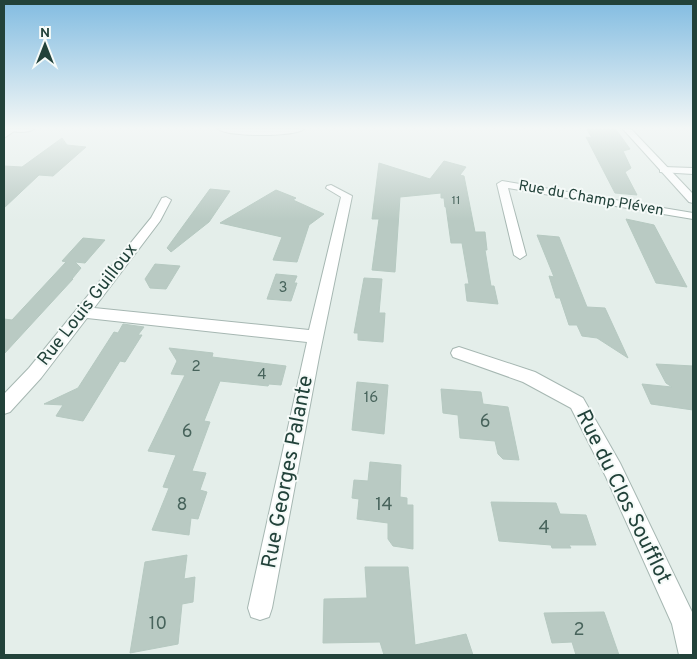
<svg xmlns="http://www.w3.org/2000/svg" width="697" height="659" viewBox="0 0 697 659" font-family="Overpass,sans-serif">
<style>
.building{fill:#b9cac3;stroke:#b6c9c1}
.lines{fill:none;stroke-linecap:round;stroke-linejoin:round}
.minor-casing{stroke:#a6b7b2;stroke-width:2}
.tertiary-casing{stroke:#a6b7b2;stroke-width:2}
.minor{fill:#fff;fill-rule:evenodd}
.tertiary{fill:#fff;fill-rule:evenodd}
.labels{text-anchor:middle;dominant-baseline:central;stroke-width:4;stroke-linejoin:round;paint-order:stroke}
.far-number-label{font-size:12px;fill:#48645c}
.far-street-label{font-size:15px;fill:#22423a;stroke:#f5faf8}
.number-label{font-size:15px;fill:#48645c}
.street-label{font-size:18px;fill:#22423a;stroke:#f5faf8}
.near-number-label{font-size:18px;fill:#48645c}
.near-street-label{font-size:21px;fill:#22423a;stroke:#f5faf8}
</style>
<rect width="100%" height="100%" fill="#e4eeea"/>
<g class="building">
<polygon points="586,128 615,128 630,149 623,151 631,168 625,172 637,195 615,193 586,137 592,138"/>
<polygon points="62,138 67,145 86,147 53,176 39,175 4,208 4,166 22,167"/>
<polygon points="444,161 466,167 460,175 464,176 475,232 485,232 487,250 485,250 491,286 494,286 498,304 467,301 465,284 469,284 462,243 451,243 446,207 445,207 444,198 441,198 441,193 400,197 395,272 372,270 379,219 372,219 379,163 430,179"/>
<polygon points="210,189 230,191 209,222 171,252 167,248"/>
<polygon points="276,190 296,198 293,200 324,214 309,225 297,262 273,260 282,237 220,223"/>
<polygon points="626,219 654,225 687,287 656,283"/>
<polygon points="537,235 559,237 587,307 605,308 628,358 597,338 582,336 577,325 569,325 560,298 556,298 549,276 554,277"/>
<polygon points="83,238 105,240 85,263 75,262 81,268 72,279 73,279 4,354 4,319 12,320 66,262 62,261"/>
<polygon points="155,264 180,266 166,289 150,288 145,279"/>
<polygon points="276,274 297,276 294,283 297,283 291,301 267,299"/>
<polygon points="364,278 382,279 379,313 385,313 383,342 358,340 358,333 354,333"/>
<polygon points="123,324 144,327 138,335 142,335 125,362 120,361 83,421 56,416 63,405 44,404 78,388 114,332 118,333"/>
<polygon points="169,348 213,353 212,357 286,366 281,385 269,384 268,386 220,381 204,421 210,422 192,471 206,473 200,490 207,492 198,519 191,518 189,535 152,530 169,488 163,487 176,455 148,451 185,375 171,374 177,361"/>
<polygon points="656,364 693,366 693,410 651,404 642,384 672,387 666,383"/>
<polygon points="357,382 388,385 384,434 352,430"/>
<polygon points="441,389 481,392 483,404 508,407 519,460 503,459 498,454 495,441 460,438 458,415 443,413"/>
<polygon points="370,462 401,465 400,497 407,498 407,505 413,505 413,549 393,546 388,539 388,523 357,519 359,499 352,498 354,480 368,481"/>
<polygon points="491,502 556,503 560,514 586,515 596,545 569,545 571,548 552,548 551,545 499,541"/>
<polygon points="187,555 184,579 195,577 193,602 182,604 178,644 130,653 145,562"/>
<polygon points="365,567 408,567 415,645 466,634 473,655 384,655 380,642 323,643 324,599 367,598"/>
<polygon points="604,612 619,655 576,655 572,642 552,643 544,613"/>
</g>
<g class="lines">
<defs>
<g id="minor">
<path d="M8,129h26c-6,4 -20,4 -26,0z"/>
<path d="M218,129h86c-10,8 -75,8 -86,0z"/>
<polygon points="663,167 693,168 693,174 660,172 660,168"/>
<polygon points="502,181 693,213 693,219 508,188 526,255 520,259 514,255 497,184"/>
<polygon points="331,185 352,196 319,357 272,608 269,617 260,620 251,617 248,608 307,342 87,318 41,378 10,412 4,414 4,394 29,368 151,218 162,198 166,197 171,200 160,221 94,308 309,330 341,197 326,188 327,186"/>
<polygon points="459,347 535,372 583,398 620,463 693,614 693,655 679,655 672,624 606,477 571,408 523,382 453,357 451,353 453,349"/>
</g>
<g id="tertiary">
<polygon points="8,129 17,129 4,138 4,131"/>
<polygon points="623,129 631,129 693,194 693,203 689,202"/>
</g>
</defs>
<use href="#minor" class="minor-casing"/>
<use href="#tertiary" class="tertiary-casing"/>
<use href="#minor" class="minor"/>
<use href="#tertiary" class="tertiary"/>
</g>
<linearGradient id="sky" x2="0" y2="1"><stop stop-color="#82bce1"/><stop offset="0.58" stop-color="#f3f7f6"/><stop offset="1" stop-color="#f3f7f6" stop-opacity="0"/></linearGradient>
<rect width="697" height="221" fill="url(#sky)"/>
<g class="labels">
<g class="far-number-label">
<text x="456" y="201">11</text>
</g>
<g class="far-street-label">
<text transform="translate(591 199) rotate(10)">Rue du Champ Pléven</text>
</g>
<g class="number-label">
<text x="283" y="288">3</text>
<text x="196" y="367">2</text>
<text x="262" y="375">4</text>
<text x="371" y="398">16</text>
</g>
<g class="street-label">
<text transform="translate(88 305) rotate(-52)">Rue Louis Guilloux</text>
</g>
<g class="near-number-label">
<text x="485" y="422">6</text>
<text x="187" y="432">6</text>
<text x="182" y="505">8</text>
<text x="384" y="505">14</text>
<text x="544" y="528">4</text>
<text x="158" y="624">10</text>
<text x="579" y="630">2</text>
</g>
<g class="near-street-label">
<text transform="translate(288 472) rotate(-79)">Rue Georges Palante</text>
<text transform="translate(623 497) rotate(64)">Rue du Clos Soufflot</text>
</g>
</g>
<rect width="697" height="659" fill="none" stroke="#22423a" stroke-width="10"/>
<g transform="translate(45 45)" stroke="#f5faf8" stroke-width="4" paint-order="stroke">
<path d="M0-4L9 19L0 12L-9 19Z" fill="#22423a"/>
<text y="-8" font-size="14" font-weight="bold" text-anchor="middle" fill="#22423a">N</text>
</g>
</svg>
